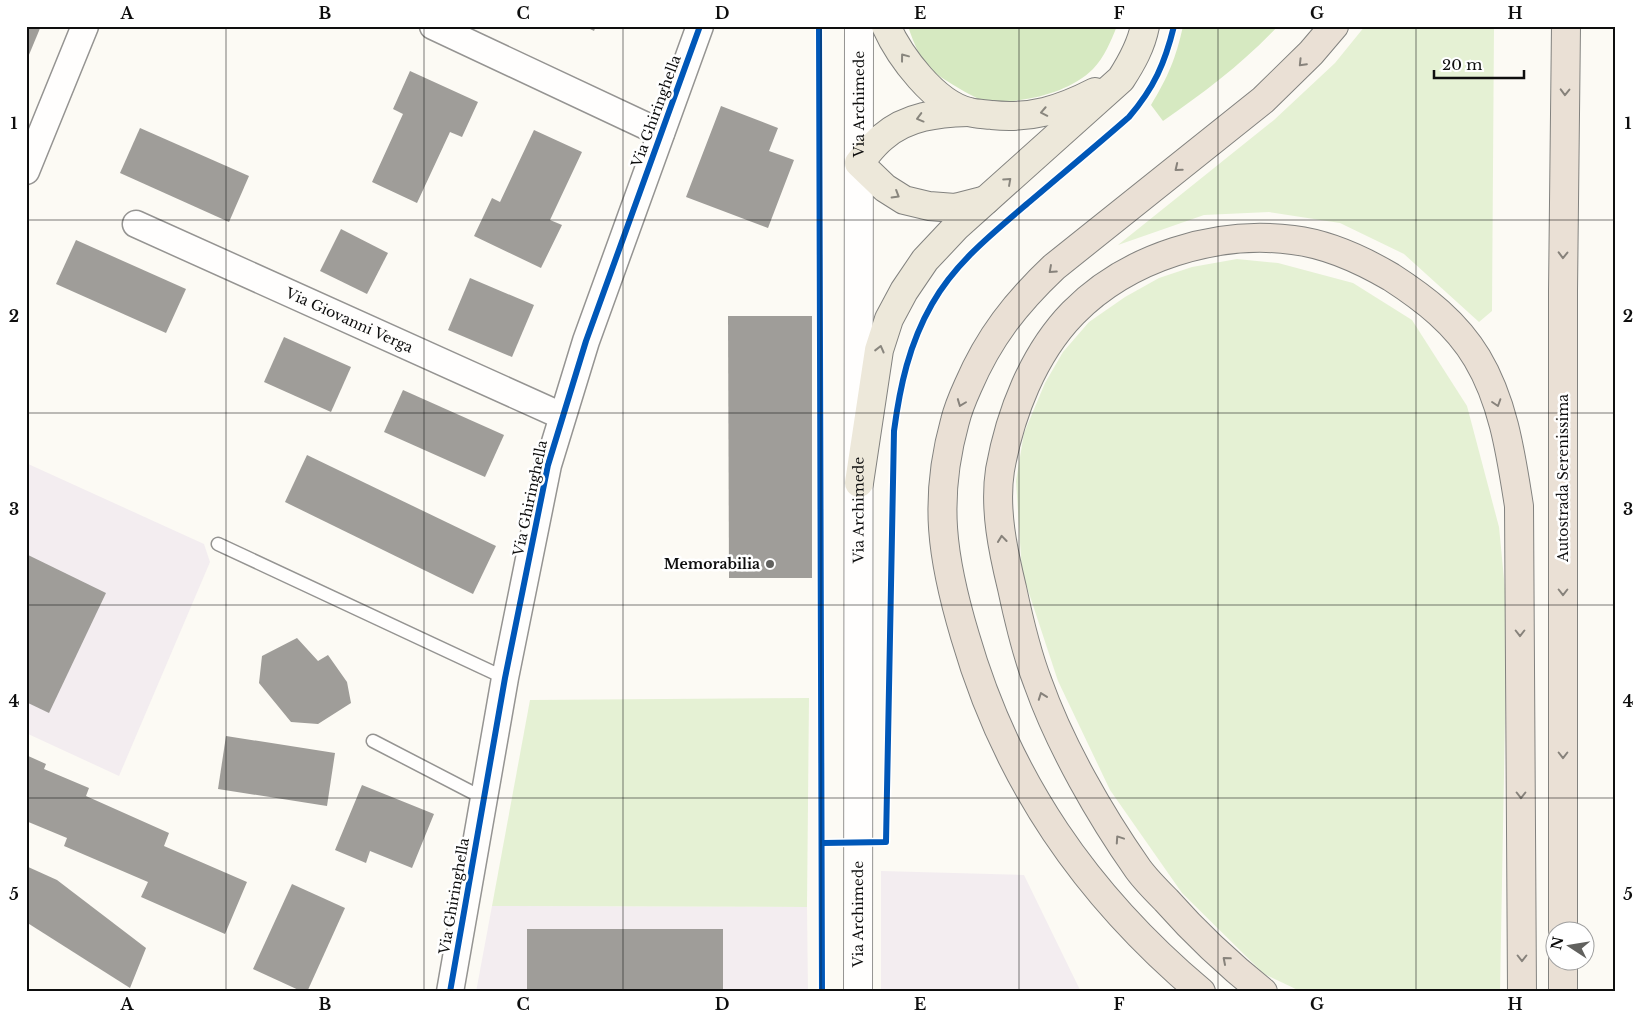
<svg xmlns="http://www.w3.org/2000/svg" width="1642" height="1018" viewBox="0 0 1642 1018" font-family="'Libre Baskerville',serif">
<style>
.industrial{fill:#f3edf0}
.green{fill:#e5f1d4}
.forest{fill:#d6e9c1}
.building{fill:#9f9d99}
.lines{fill:none;stroke-linecap:round;stroke-linejoin:round}
.service-casing{stroke:#959492;stroke-width:15}
.minor-casing{stroke:#959492;stroke-width:29}
.tertiary-casing{stroke:#959492;stroke-width:30}
.primary-casing{stroke:#82827f;stroke-width:30}
.motorway-casing{stroke:#82827f;stroke-width:30}
.service{stroke:#fffefd;stroke-width:12}
.minor{stroke:#fffefd;stroke-width:26}
.tertiary{stroke:#fffefd;stroke-width:28}
.primary{stroke:#ede8da;stroke-width:28}
.motorway{stroke:#eae0d5;stroke-width:28}
.cycleway-casing{stroke:#fff;stroke-width:9}
.cycleway{stroke:#0057b8;stroke-width:6}
.oneway{stroke:#89867e}
.oneway2{stroke:#87827b}
.grid{fill:none;stroke:#0e0e0e;stroke-width:1;stroke-opacity:0.55}
.poi-dot{fill:#61615e;stroke:#fff;stroke-width:2}
.labels{text-anchor:middle;dominant-baseline:central;stroke-width:5;stroke-linejoin:round;paint-order:stroke}
.street-label{font-size:14px;fill:#0e0e0e;stroke:#fff}
.poi-label{font-size:14px;font-weight:bold;fill:#0e0e0e;stroke:#fff;text-anchor:end}
.neatline{fill:none;stroke:#0e0e0e;stroke-width:2}
.grid-label{font-size:16px;text-anchor:middle;font-weight:bold;fill:#0e0e0e}
</style>
<rect width="100%" height="100%" fill="#fcfaf4"/>
<g class="industrial">
<polygon points="26,463 204,544 210,562 119,776 26,733"/>
<polygon points="881,871 1024,875 1081,992 881,992"/>
<polygon points="492,906 807,907 808,992 476,992"/>
</g>
<g class="green">
<polygon points="1365,26 1494,26 1492,311 1479,322 1404,254 1340,223 1269,212 1204,215 1118,245 1274,120 1335,63"/>
<polygon points="1237,259 1278,263 1353,283 1412,320 1467,406 1499,527 1507,610 1500,992 1302,992 1264,974 1182,893 1110,790 1058,681 1022,572 1016,481 1024,433 1045,383 1063,352 1089,322 1125,297 1159,278 1192,267"/>
<polygon points="809,698 807,907 492,906 530,700"/>
</g>
<g class="forest">
<path d="M908,26h209c-6,15 -13,32 -24,43 -18,18 -48,28 -73,31 -10,1 -19,4 -30,3 -10,-1 -51,-26 -59,-33 -10,-9 -19,-31 -23,-44z"/>
<path d="M1183,26h95c-36,38 -72,65 -115,95l-12,-16c17,-28 25,-47 32,-79z"/>
</g>
<g class="building">
<polygon points="26,26 41,26 26,62"/>
<polygon points="584,26 596,26 594,31"/>
<polygon points="410,71 478,102 462,137 450,132 417,203 372,182 403,114 393,109"/>
<polygon points="721,106 778,128 769,151 794,160 768,228 686,197"/>
<polygon points="140,128 249,176 229,222 120,173"/>
<polygon points="534,130 582,152 550,220 562,225 541,268 474,236 492,198 500,202"/>
<polygon points="341,229 388,253 367,294 320,271"/>
<polygon points="76,240 186,289 166,333 56,284"/>
<polygon points="470,278 534,305 512,357 448,330"/>
<polygon points="728,316 812,316 812,578 729,578"/>
<polygon points="284,337 351,367 331,412 264,382"/>
<polygon points="403,390 504,435 485,477 384,432"/>
<polygon points="307,455 496,546 473,594 285,502"/>
<polygon points="26,554 106,593 49,713 26,702"/>
<polygon points="297,638 318,661 328,655 347,682 351,703 318,724 291,722 259,683 262,656"/>
<polygon points="226,736 335,753 327,806 218,789"/>
<polygon points="26,755 46,764 44,769 89,788 86,796 169,833 164,846 247,882 225,934 141,897 148,882 64,846 67,838 26,821"/>
<polygon points="362,785 434,814 412,868 370,851 366,863 335,850"/>
<polygon points="26,866 57,880 146,948 130,988 26,922"/>
<polygon points="292,884 345,908 307,992 303,992 253,969"/>
<rect x="527" y="929" width="196" height="63"/>
</g>
<g class="lines">
<defs>
<g id="service">
<polyline points="218,544 505,678"/>
<polyline points="373,741 483,798"/>
</g>
<g id="minor">
<polyline points="433,26 661,133"/>
<polyline points="26,171 85,26"/>
<path id="s1" d="M136,224l426,192"/>
<polyline points="450,992 505,678 548,465 586,341 700,26"/>
</g>
<g id="tertiary">
<path id="s2" d="M858,992l1,-966"/>
</g>
<g id="primary">
<path d="M886,26c14,31 49,78 83,86 7,2 16,2 23,3 39,4 68,-5 103,-23"/>
<path d="M968,112c-30,1 -61,4 -85,25 -9,7 -16,17 -24,26l26,25 19,12 25,6 26,2 31,-8"/>
<path d="M859,483l20,-133 10,-31 15,-28 21,-31 32,-34 164,-147c11,-17 20,-33 24,-53"/>
</g>
<g id="motorway">
<polyline points="1563,930 1563,291 1566,26"/>
<polyline points="1563,960 1563,992"/>
<path d="M1201,992c-115,-97 -194,-211 -236,-356 -23,-77 -32,-136 -10,-215 3,-12 8,-24 13,-35 21,-49 48,-83 86,-119l209,-167 48,-47 23,-27"/>
<path d="M1263,992c-35,-28 -67,-58 -97,-92 -10,-10 -20,-20 -28,-31 -38,-54 -78,-124 -100,-186 -12,-31 -19,-62 -26,-95 -9,-37 -18,-79 -12,-118 10,-56 33,-116 73,-157 55,-56 143,-83 220,-73 34,4 69,20 98,37 34,22 65,46 86,81 27,45 34,98 42,148l3,486"/>
</g>
</defs>
<use href="#service" class="service-casing"/>
<use href="#minor" class="minor-casing"/>
<use href="#tertiary" class="tertiary-casing"/>
<use href="#primary" class="primary-casing"/>
<use href="#motorway" class="motorway-casing"/>
<use href="#service" class="service"/>
<use href="#minor" class="minor"/>
<use href="#tertiary" class="tertiary"/>
<use href="#primary" class="primary"/>
<use href="#motorway" class="motorway"/>
<defs>
<g id="cycleway">
<polyline points="819,26 822,992"/>
<path d="M823,843l63,-1 8,-411c6,-45 15,-87 38,-127 23,-41 61,-71 96,-101 34,-29 68,-57 101,-86 25,-29 36,-54 45,-91"/>
<polyline points="450,992 505,678 548,465 586,341 700,26"/>
</g>
</defs>
<use href="#cycleway" class="cycleway-casing"/>
<use href="#cycleway" class="cycleway"/>
</g>
<defs><path id="oneway-chevron" d="M-2-3.5L2.5 0L-2 3.5" fill="none" stroke-width="1.6" stroke-linecap="round" stroke-linejoin="round" transform="scale(1.25)"/></defs>
<g class="oneway">
<use href="#oneway-chevron" transform="translate(904 57) rotate(-127)"/>
<use href="#oneway-chevron" transform="translate(1044 112) rotate(169)"/>
<use href="#oneway-chevron" transform="translate(920 118) rotate(165)"/>
<use href="#oneway-chevron" transform="translate(1008 181) rotate(-42)"/>
<use href="#oneway-chevron" transform="translate(896 195) rotate(31)"/>
<use href="#oneway-chevron" transform="translate(880 349) rotate(-76)"/>
</g>
<g class="oneway2">
<use href="#oneway-chevron" transform="translate(1302 63) rotate(134)"/>
<use href="#oneway-chevron" transform="translate(1565 92) rotate(91)"/>
<use href="#oneway-chevron" transform="translate(1178 168) rotate(141)"/>
<use href="#oneway-chevron" transform="translate(1563 255) rotate(91)"/>
<use href="#oneway-chevron" transform="translate(1052 270) rotate(138)"/>
<use href="#oneway-chevron" transform="translate(961 403) rotate(111)"/>
<use href="#oneway-chevron" transform="translate(1497 403) rotate(72)"/>
<use href="#oneway-chevron" transform="translate(1002 539) rotate(-96)"/>
<use href="#oneway-chevron" transform="translate(1563 592) rotate(90)"/>
<use href="#oneway-chevron" transform="translate(1520 633) rotate(90)"/>
<use href="#oneway-chevron" transform="translate(1042 696) rotate(-110)"/>
<use href="#oneway-chevron" transform="translate(1563 755) rotate(90)"/>
<use href="#oneway-chevron" transform="translate(1521 795) rotate(90)"/>
<use href="#oneway-chevron" transform="translate(1119 839) rotate(-124)"/>
<use href="#oneway-chevron" transform="translate(1522 958) rotate(90)"/>
<use href="#oneway-chevron" transform="translate(1226 960) rotate(-139)"/>
</g>
<path class="grid" d="M226,26v966M424,26v966M623,26v966M821,26v966M1019,26v966M1218,26v966M1416,26v966M26,220h1590M26,413h1590M26,605h1590M26,798h1590"/>
<circle class="poi-dot" cx="770" cy="564" r="5"/>
<g class="labels">
<g class="street-label">
<text stroke="none"><textPath href="#s2" startOffset="888">Via Archimede</textPath></text>
<text transform="translate(656 111) rotate(-70)">Via Ghiringhella</text>
<text stroke="none"><textPath href="#s1" startOffset="234">Via Giovanni Verga</textPath></text>
<text transform="translate(1563 478) rotate(-90)">Autostrada Serenissima</text>
<text transform="translate(530 498) rotate(-78)">Via Ghiringhella</text>
<text stroke="none"><textPath href="#s2" startOffset="482">Via Archimede</textPath></text>
<text transform="translate(454 896) rotate(-80)">Via Ghiringhella</text>
<text stroke="none"><textPath href="#s2" startOffset="78">Via Archimede</textPath></text>
</g>
<g class="poi-label">
<text x="760" y="564">Memorabilia</text>
</g>
</g>
<rect width="1642" height="1018" fill="none" stroke="#ffffff" stroke-width="55"/>
<g transform="translate(1570 946) rotate(282)"><circle r="24" fill="#ffffff" stroke="#9f9f9f"/>
<path d="M0-4L9 19L0 12L-9 19Z" fill="#61615e"/>
<text y="-8" font-size="14" font-weight="bold" text-anchor="middle" fill="#0e0e0e">N</text>
</g>
<path d="M1434 70v8h90v-8" fill="none" stroke="#0e0e0e" stroke-width="2.5"/>
<text x="1442" y="70" font-size="15" fill="#0e0e0e" stroke="#ffffff" stroke-width="4" paint-order="stroke">20 m</text>
<rect x="28" y="28" width="1586" height="962" class="neatline"/>
<g class="grid-label">
<text x="127" y="19">A</text>
<text x="325" y="19">B</text>
<text x="523" y="19">C</text>
<text x="722" y="19">D</text>
<text x="920" y="19">E</text>
<text x="1119" y="19">F</text>
<text x="1317" y="19">G</text>
<text x="1515" y="19">H</text>
<text x="14" y="129">1</text>
<text x="1628" y="129">1</text>
<text x="14" y="322">2</text>
<text x="1628" y="322">2</text>
<text x="14" y="515">3</text>
<text x="1628" y="515">3</text>
<text x="14" y="707">4</text>
<text x="1628" y="707">4</text>
<text x="14" y="900">5</text>
<text x="1628" y="900">5</text>
<text x="127" y="1010">A</text>
<text x="325" y="1010">B</text>
<text x="523" y="1010">C</text>
<text x="722" y="1010">D</text>
<text x="920" y="1010">E</text>
<text x="1119" y="1010">F</text>
<text x="1317" y="1010">G</text>
<text x="1515" y="1010">H</text>
</g>
</svg>
